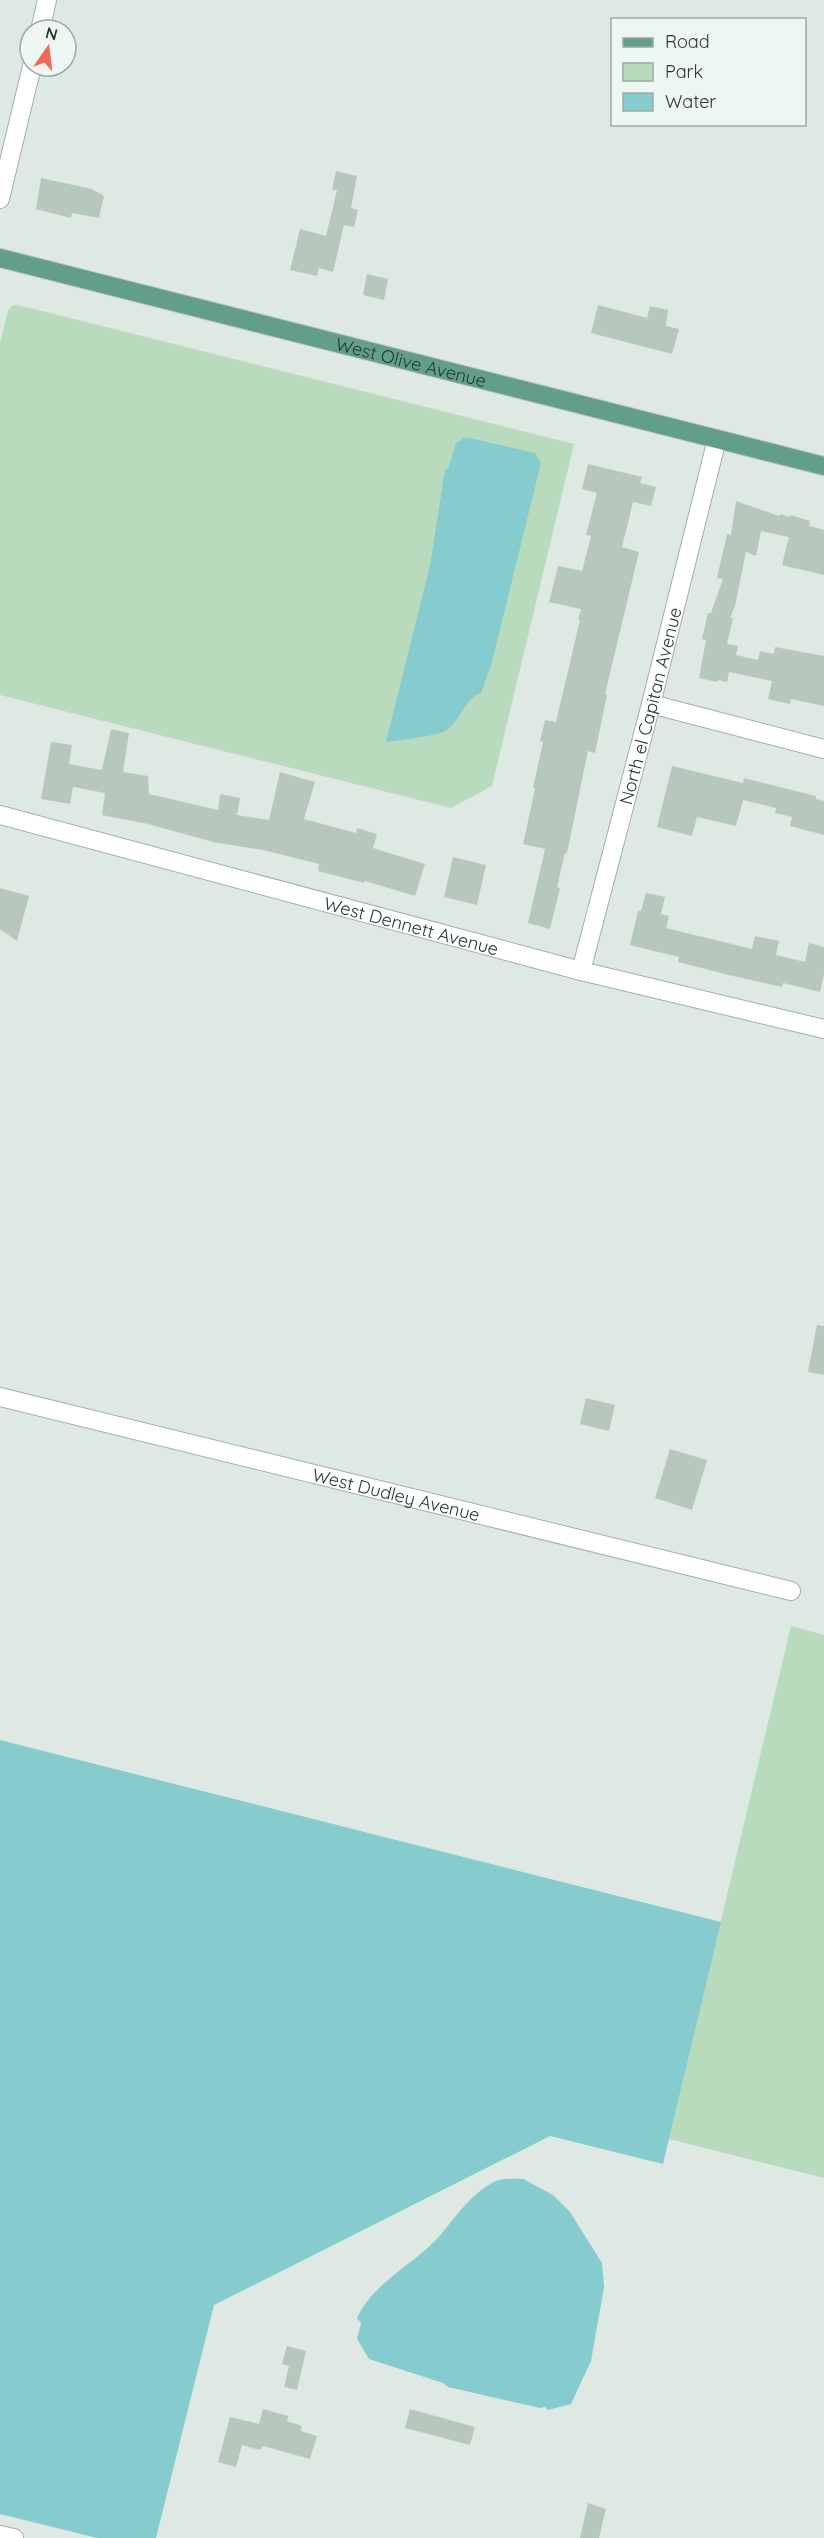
<svg xmlns="http://www.w3.org/2000/svg" width="824" height="2538" viewBox="0 0 824 2538" font-family="Quicksand,sans-serif">
<style>
.green{fill:#b7dbbc}
.water{fill:#86cccf}
.building{fill:#b6c7be}
.lines{fill:none;stroke-linecap:round;stroke-linejoin:round}
.minor-casing{stroke:#a1b1a9;stroke-width:20}
.major-casing{stroke:#bcc4c1;stroke-width:20}
.minor{stroke:#fff;stroke-width:18}
.major{stroke:#639f88;stroke-width:18}
.labels{text-anchor:middle;dominant-baseline:central;stroke-width:6;stroke-linejoin:round;paint-order:stroke}
.street-label{font-size:18px;fill:#20392f;stroke:#eef6f1}
</style>
<rect width="100%" height="100%" fill="#dee9e3"/>
<g class="green">
<polygon points="18,305 574,444 492,786 451,808 0,695 0,343 8,311 12,306"/>
<polygon points="791,1626 824,1635 824,2178 669,2139"/>
</g>
<g class="water">
<path d="M466,437l69,16 6,10 -50,203 -10,27c-19,8 -18,25 -34,37 -8,6 -49,10 -61,12l44,-177 15,-95 4,-3 7,-24z"/>
<polygon points="0,1740 721,1922 663,2164 550,2136 214,2305 156,2538 97,2538 0,2514"/>
<path d="M523,2179l30,16 17,17 32,51 2,24 -13,74 -20,43 -23,6 -3,-3 -5,1 -92,-21 -5,-4 -74,-24 -12,-20 4,-16 -4,-5c15,-33 53,-52 79,-78 18,-20 33,-46 60,-59 7,-3 19,-2 27,-2z"/>
</g>
<g class="building">
<polygon points="336,171 357,176 351,208 358,210 354,227 344,225 333,272 319,268 317,276 290,270 300,229 326,236 337,190 332,190"/>
<polygon points="41,178 92,189 104,196 99,218 72,213 71,218 36,209"/>
<polygon points="367,274 388,279 384,300 363,295"/>
<polygon points="598,305 647,318 650,306 668,310 666,326 679,329 672,354 591,333"/>
<polygon points="588,464 642,477 640,483 656,487 651,506 633,502 622,547 639,552 605,694 607,695 595,753 588,751 567,853 565,853 557,887 560,888 550,929 528,923 545,849 523,844 535,789 533,788 543,742 540,741 545,720 556,722 580,620 578,620 581,609 549,602 558,566 582,571 591,536 586,535 597,493 582,489"/>
<polygon points="736,501 779,516 780,514 790,517 791,515 810,521 809,526 824,530 824,575 782,565 789,537 761,531 756,556 746,552 735,606 730,618 733,618 727,644 738,646 736,655 758,660 760,651 774,654 775,647 824,656 824,706 791,699 790,704 768,699 772,681 729,672 727,682 718,680 717,682 699,678 706,640 702,639 708,613 711,613 723,579 717,578 727,534 731,535"/>
<polygon points="111,729 129,733 123,772 148,776 149,794 218,810 220,794 240,798 237,815 269,820 280,772 315,782 304,819 356,833 357,828 377,834 373,848 425,864 415,896 365,881 364,883 318,871 319,864 263,850 213,842 148,824 102,815 105,793 73,787 70,804 41,799 51,742 72,745 69,764 102,770"/>
<polygon points="672,766 743,783 744,778 816,796 816,799 824,801 824,835 790,826 792,817 775,813 776,808 743,800 736,826 697,817 692,836 657,827"/>
<polygon points="453,857 486,865 477,905 444,897"/>
<polygon points="0,888 29,896 17,941 0,929"/>
<polygon points="646,893 665,897 661,914 669,916 666,928 752,949 755,936 779,941 776,955 805,962 809,943 824,947 824,974 820,992 783,983 782,987 733,976 678,962 679,957 630,945 638,911 641,911"/>
<polygon points="817,1325 824,1326 824,1375 808,1372"/>
<polygon points="586,1398 615,1405 609,1431 580,1424"/>
<polygon points="670,1449 707,1460 692,1510 655,1498"/>
<polygon points="287,2346 306,2351 297,2390 284,2387 289,2366 282,2364"/>
<polygon points="263,2409 288,2416 287,2421 302,2426 301,2431 317,2436 310,2459 263,2446 260,2450 242,2445 236,2467 218,2462 230,2417 259,2424"/>
<polygon points="410,2409 475,2427 470,2445 405,2428"/>
<polygon points="588,2503 606,2509 599,2538 580,2538"/>
</g>
<g class="lines">
<defs>
<g id="minor">
<polyline points="40,30 47,0"/>
<polyline points="0,199 32,66"/>
<polyline points="651,704 824,749"/>
<path id="s1" d="M0,815l581,156 243,58"/>
<path id="s2" d="M581,971l70,-267 66,-265"/>
<path id="s3" d="M0,1397l791,194"/>
<polyline points="0,2535 14,2538"/>
</g>
<g id="major">
<path id="s4" d="M0,258l824,208"/>
</g>
</defs>
<use href="#minor" class="minor-casing"/>
<use href="#major" class="major-casing"/>
<use href="#minor" class="minor"/>
<use href="#major" class="major"/>
</g>
<g class="labels">
<g class="street-label">
<text stroke="none"><textPath href="#s4" startOffset="424">West Olive Avenue</textPath></text>
<text stroke="none"><textPath href="#s2" startOffset="274">North el Capitan Avenue</textPath></text>
<text stroke="none"><textPath href="#s1" startOffset="426">West Dennett Avenue</textPath></text>
<text stroke="none"><textPath href="#s3" startOffset="408">West Dudley Avenue</textPath></text>
</g>
</g>
<rect x="611" y="18" width="195" height="108" fill="#eef6f1" stroke="#9caaa3" stroke-width="1.5"/>
<rect x="623" y="38" width="30" height="9" fill="#639f88" stroke="#9caaa3" stroke-width="1.5"/>
<text x="665" y="48" font-size="18" fill="#20392f">Road</text>
<rect x="623" y="63" width="30" height="18" fill="#b7dbbc" stroke="#9caaa3" stroke-width="1.5"/>
<text x="665" y="78" font-size="18" fill="#20392f">Park</text>
<rect x="623" y="93" width="30" height="18" fill="#86cccf" stroke="#9caaa3" stroke-width="1.5"/>
<text x="665" y="108" font-size="18" fill="#20392f">Water</text>
<g transform="translate(48 48) rotate(14)"><circle r="28" fill="#eef6f1" stroke="#9caaa3" stroke-width="1.5"/>
<path d="M0-4.5L10 22L0 15L-10 22Z" fill="#f06955"/>
<text y="-9" font-size="16" font-weight="bold" text-anchor="middle" fill="#20392f">N</text>
</g>
</svg>
